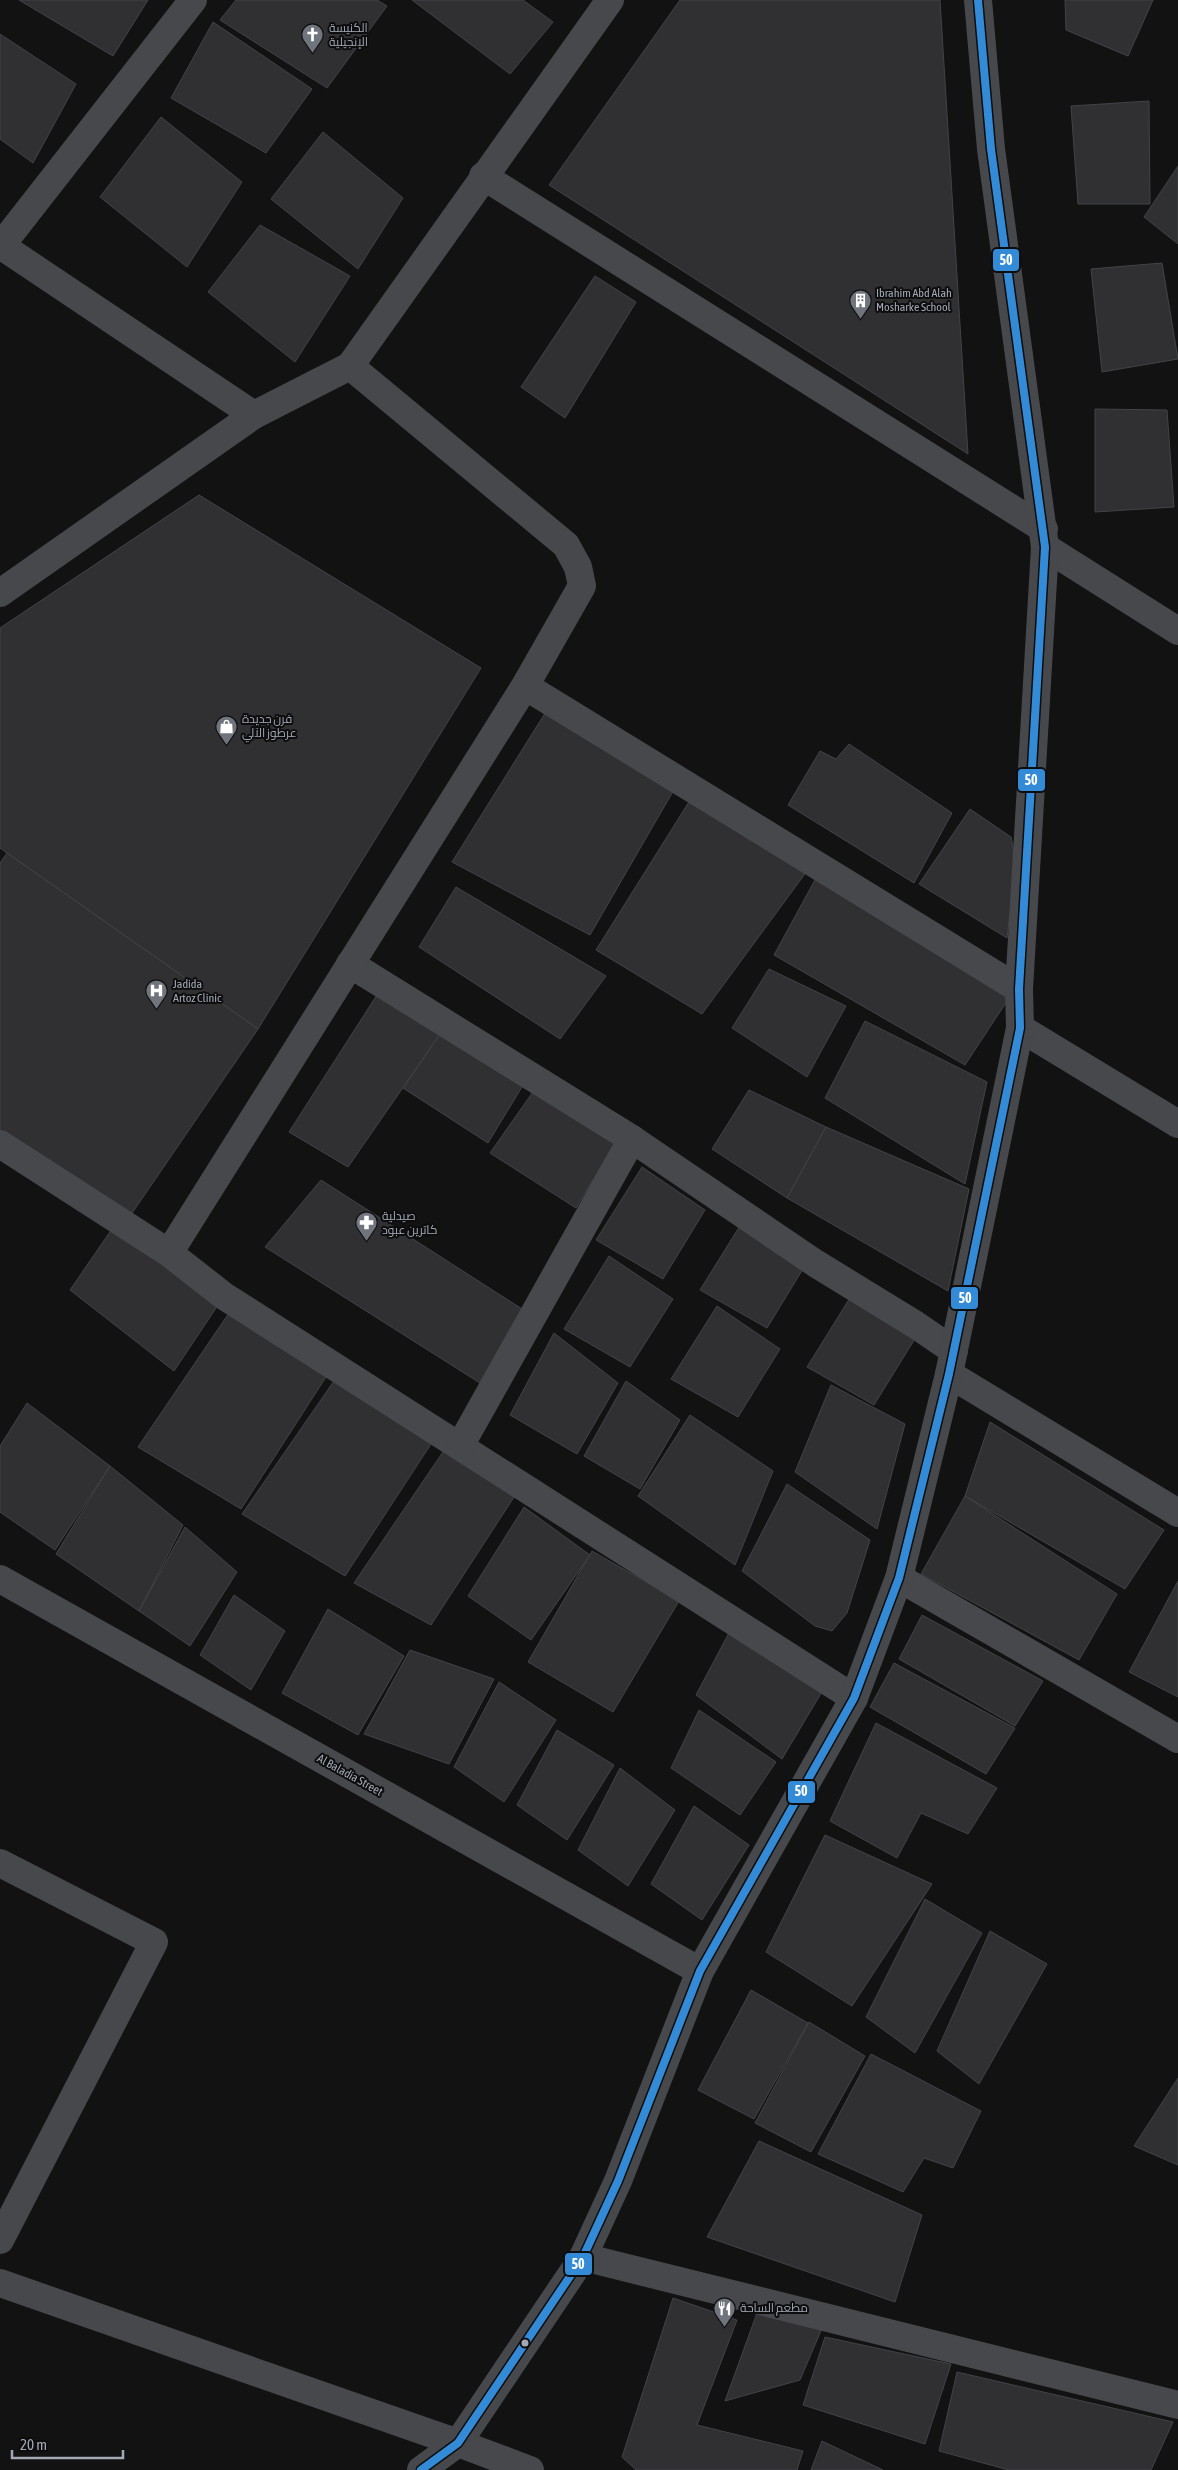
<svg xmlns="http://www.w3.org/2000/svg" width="1178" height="2470" viewBox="0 0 1178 2470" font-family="'Asap Condensed',Cairo,sans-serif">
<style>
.building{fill:#303032;stroke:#414347}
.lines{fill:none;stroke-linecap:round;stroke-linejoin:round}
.minor{stroke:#46484c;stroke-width:28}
.tertiary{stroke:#46484c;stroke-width:28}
.bus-1-casing{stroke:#0d0d0e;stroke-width:11}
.bus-1{stroke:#338bd7;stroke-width:8}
.bus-dot{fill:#a2a8b5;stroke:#0d0d0e;stroke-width:2}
.labels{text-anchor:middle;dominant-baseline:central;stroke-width:4;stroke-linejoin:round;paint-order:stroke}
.poi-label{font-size:12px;fill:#a2a8b5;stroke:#0d0d0e;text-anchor:start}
.street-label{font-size:12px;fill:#a2a8b5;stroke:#0d0d0e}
.line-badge{stroke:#0d0d0e;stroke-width:2}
.badge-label{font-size:14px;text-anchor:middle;font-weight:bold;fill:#fff}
</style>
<rect width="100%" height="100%" fill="#121213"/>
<g class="building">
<polygon points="19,0 148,0 113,56"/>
<polygon points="236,0 377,0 387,6 327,88 220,20"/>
<polygon points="412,0 523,0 553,22 510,74"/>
<polygon points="680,0 940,0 968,454 549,185"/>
<polygon points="1065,0 1153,0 1128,56 1066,30"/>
<polygon points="213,22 312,89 266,153 171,98"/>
<polygon points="0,34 76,84 33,163 0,139"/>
<polygon points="1149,101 1150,204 1078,204 1071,106"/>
<polygon points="161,117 242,182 187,267 100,197"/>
<polygon points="323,132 403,198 358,269 271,199"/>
<polygon points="1178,166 1178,244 1144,217"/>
<polygon points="260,225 350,276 295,362 208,292"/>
<polygon points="1162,263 1178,359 1102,372 1091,269"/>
<polygon points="595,276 636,302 565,418 521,387"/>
<polygon points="1095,409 1167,410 1174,507 1095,512"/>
<polygon points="199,495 481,668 258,1029 0,848 0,628"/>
<polygon points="547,710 675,788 590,935 452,862"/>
<polygon points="849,744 952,813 914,883 788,805 820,751 836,759"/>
<polygon points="692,797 810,867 702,1014 596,950"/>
<polygon points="970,809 1011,837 1016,861 1007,938 919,884"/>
<polygon points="7,853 258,1029 126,1222 0,1141 0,863"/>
<polygon points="816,878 1013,992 965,1065 774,955"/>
<polygon points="456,887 606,976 560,1039 419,947"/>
<polygon points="769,969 846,1006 807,1077 732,1028"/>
<polygon points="382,987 447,1024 348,1167 289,1132"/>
<polygon points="865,1021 987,1082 965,1184 825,1098"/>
<polygon points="447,1024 528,1077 488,1143 403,1088"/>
<polygon points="535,1089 616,1142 576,1208 490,1153"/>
<polygon points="749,1090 826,1127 787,1198 712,1149"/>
<polygon points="826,1127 969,1189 948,1291 787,1198"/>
<polygon points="642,1167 705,1210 663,1279 596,1240"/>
<polygon points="321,1180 533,1316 491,1390 265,1247"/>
<polygon points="746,1216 809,1259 767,1328 700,1290"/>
<polygon points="114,1226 224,1296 174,1371 70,1290"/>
<polygon points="609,1256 673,1299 630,1367 564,1329"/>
<polygon points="853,1293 916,1337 874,1405 807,1367"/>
<polygon points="717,1306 780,1349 738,1417 671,1379"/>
<polygon points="231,1310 326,1377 241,1509 138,1447"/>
<polygon points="554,1333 618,1383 577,1454 510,1415"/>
<polygon points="336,1378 431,1444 345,1576 242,1514"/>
<polygon points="626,1381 680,1420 640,1489 584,1456"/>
<polygon points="831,1385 905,1424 877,1529 795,1472"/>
<polygon points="27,1403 110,1466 55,1550 0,1512 0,1446"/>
<polygon points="690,1415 773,1471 735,1565 638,1496"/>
<polygon points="990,1422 1164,1530 1125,1589 965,1496"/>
<polygon points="447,1446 516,1494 431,1625 354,1583"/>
<polygon points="110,1466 183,1525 139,1611 56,1554"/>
<polygon points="787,1484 870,1540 847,1613 832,1631 815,1626 742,1571"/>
<polygon points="965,1496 1117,1594 1079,1660 921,1574"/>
<polygon points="524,1507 590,1555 531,1640 468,1596"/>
<polygon points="185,1527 237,1572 190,1646 139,1611"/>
<polygon points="592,1551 679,1601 613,1712 528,1662"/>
<polygon points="1178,1581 1178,1697 1129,1672"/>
<polygon points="234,1595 285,1631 251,1690 200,1655"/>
<polygon points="328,1609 404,1656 358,1735 282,1693"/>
<polygon points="922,1615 1043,1681 1015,1726 899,1659"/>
<polygon points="731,1629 826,1685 782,1759 696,1695"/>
<polygon points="410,1650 494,1679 449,1764 364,1734"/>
<polygon points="894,1663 1015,1728 986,1774 870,1707"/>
<polygon points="499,1682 556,1720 504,1802 454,1767"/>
<polygon points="699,1710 776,1762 740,1815 671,1768"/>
<polygon points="876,1723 997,1788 968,1834 921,1813 897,1858 830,1821"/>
<polygon points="557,1730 614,1765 567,1840 517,1805"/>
<polygon points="620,1768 675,1810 628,1886 578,1850"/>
<polygon points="694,1806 749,1845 702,1920 651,1884"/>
<polygon points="825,1835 932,1884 852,2006 766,1952"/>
<polygon points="925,1899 982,1933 915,2053 866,2017"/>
<polygon points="990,1931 1047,1964 979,2084 937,2051"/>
<polygon points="751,1990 808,2023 754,2119 698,2090"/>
<polygon points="809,2022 865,2056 811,2152 755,2123"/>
<polygon points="871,2054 981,2111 953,2168 924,2158 903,2192 818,2154"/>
<polygon points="1178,2078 1178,2165 1134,2146"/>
<polygon points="759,2141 922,2215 895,2302 707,2237"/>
<polygon points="673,2298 737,2320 697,2425 803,2451 797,2470 636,2470 622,2457"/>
<polygon points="757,2313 823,2326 800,2380 725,2401"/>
<polygon points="825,2337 951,2364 925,2444 803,2405"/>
<polygon points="957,2372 1173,2422 1151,2470 1009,2470 939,2451"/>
<polygon points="822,2441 883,2470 811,2470"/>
</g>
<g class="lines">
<g class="minor">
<polyline points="483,176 1044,529"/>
<polyline points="0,245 254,415"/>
<polyline points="0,247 193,0"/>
<polyline points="1045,547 1178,631"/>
<polyline points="525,686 1019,989"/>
<polyline points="350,964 632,1139 815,1263 916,1325 954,1351"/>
<polyline points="1020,1028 1178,1124"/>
<polyline points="0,1144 169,1253 224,1296 854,1698"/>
<polyline points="169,1253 525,686 582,586 578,567 566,545 350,366"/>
<polyline points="949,1374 1178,1513"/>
<polyline points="460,1446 632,1139"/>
<polyline points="899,1578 1178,1739"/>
<polyline points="0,1579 700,1971"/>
<polyline points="0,1863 154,1942 0,2240"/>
<polyline points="583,2257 1178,2405"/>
<polyline points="458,2443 530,2470"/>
</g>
<g class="tertiary">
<polyline points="0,593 254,415 350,366 610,0"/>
<polyline points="0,2283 458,2443"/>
<polyline points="421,2470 458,2443 583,2257 618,2181 700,1971 854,1698 899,1578 949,1374 1020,1028 1019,989 1045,547 991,149 978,0"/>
</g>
<defs>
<polyline id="bus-1" points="421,2470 458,2443 583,2257 618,2181 700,1971 854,1698 899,1578 949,1374 1020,1028 1019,989 1045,547 991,149 978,0"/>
</defs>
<use href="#bus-1" class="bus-1-casing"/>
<use href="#bus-1" class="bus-1"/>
</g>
<defs>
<symbol id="church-pin" viewBox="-11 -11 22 30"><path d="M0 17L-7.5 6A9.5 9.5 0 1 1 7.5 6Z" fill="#70747c" stroke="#0d0d0e"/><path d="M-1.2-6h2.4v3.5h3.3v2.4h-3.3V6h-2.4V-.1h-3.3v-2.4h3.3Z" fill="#fff"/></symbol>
<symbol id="building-pin" viewBox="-11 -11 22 30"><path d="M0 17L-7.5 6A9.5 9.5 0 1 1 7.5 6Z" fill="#70747c" stroke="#0d0d0e"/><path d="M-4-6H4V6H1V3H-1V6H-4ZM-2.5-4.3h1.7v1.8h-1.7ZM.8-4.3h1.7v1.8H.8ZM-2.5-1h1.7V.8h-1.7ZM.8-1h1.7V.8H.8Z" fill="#fff"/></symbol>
<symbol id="shop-pin" viewBox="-11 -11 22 30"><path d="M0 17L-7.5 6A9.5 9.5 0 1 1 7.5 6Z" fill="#70747c" stroke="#0d0d0e"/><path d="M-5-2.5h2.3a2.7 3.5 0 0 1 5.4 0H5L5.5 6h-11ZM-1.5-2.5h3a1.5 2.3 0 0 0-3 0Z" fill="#fff"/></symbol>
<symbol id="hospital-pin" viewBox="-11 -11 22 30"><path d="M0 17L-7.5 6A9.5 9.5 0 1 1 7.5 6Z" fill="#70747c" stroke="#0d0d0e"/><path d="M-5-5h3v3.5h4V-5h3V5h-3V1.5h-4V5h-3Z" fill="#fff"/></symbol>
<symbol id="pharmacy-pin" viewBox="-11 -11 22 30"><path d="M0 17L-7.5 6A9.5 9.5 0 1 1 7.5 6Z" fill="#70747c" stroke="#0d0d0e"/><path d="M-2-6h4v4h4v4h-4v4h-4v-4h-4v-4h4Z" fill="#fff"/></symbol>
<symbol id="restaurant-pin" viewBox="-11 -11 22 30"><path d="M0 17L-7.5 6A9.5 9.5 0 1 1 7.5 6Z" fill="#70747c" stroke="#0d0d0e"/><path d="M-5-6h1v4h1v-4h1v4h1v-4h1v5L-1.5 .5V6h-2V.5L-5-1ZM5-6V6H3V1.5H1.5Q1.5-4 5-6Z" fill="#fff"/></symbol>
</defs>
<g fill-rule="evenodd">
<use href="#church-pin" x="300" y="22" width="25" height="34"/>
<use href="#building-pin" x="848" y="288" width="25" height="34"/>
<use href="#shop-pin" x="214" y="714" width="25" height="34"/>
<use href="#hospital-pin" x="144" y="978" width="25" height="34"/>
<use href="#pharmacy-pin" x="354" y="1210" width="25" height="34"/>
<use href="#restaurant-pin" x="712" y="2296" width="25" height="34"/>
</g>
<circle class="bus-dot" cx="525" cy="2343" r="4.5"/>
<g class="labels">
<g class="poi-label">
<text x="329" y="28">الكنيسة<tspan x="329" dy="14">الإنجيلية</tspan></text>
<text x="876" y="293">Ibrahim Abd Alah<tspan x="876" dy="14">Mosharke School</tspan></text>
<text x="242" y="719">فرن جديدة<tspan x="242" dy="14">عرطوز الآلي</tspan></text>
<text x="173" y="984">Jadida<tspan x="173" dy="14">Artoz Clinic</tspan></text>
<text x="382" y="1216">صيدلية<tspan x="382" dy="14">كاترين عبود</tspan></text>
<text x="740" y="2308">مطعم الساحة</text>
</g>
<g class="street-label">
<text transform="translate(350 1775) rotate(29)">Al Baladia Street</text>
</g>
</g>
<g class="line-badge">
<rect x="992" y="248" width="28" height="24" rx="5" fill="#338bd7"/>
<rect x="1017" y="768" width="29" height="24" rx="5" fill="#338bd7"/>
<rect x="950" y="1286" width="29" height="24" rx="5" fill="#338bd7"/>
<rect x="787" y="1780" width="29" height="24" rx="5" fill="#338bd7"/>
<rect x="564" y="2252" width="29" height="24" rx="5" fill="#338bd7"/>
</g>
<g class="badge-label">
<text x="1006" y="265">50</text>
<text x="1031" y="785">50</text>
<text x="965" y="1303">50</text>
<text x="801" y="1796">50</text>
<text x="578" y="2269">50</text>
</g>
<path d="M12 2450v8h111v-8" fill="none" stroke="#a2a8b5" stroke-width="2.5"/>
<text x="20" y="2450" font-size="15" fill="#a2a8b5" stroke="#0d0d0e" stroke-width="4" paint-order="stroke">20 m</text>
</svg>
